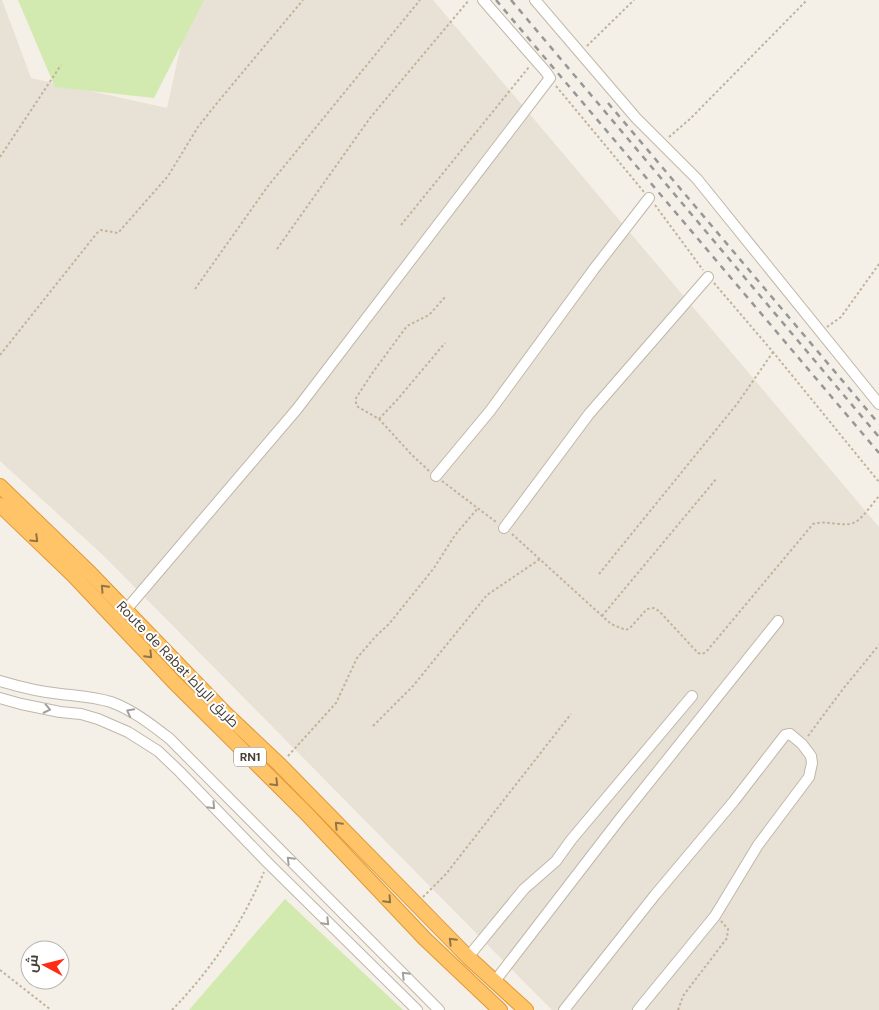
<svg xmlns="http://www.w3.org/2000/svg" width="879" height="1010" viewBox="0 0 879 1010" font-family="'DM Sans',Cairo,sans-serif">
<style>
.residential{fill:#e8e1d5}
.green{fill:#d2e9af}
.lines{fill:none;stroke-linecap:round;stroke-linejoin:round}
.minor-casing{stroke:#c0b7a9;stroke-width:12}
.highway-casing{stroke:#e19834;stroke-width:16}
.path{stroke:#c2b29a;stroke-width:2;stroke-dasharray:2.5 2.5;stroke-linecap:butt}
.minor{stroke:#fff;stroke-width:10}
.highway{stroke:#ffc467;stroke-width:14}
.rail{stroke:#979797;stroke-width:2.5;stroke-dasharray:6 6;stroke-linecap:butt}
.oneway{stroke:#91754a}
.oneway2{stroke:#a3a09a}
.labels{text-anchor:middle;dominant-baseline:central;stroke-width:4;stroke-linejoin:round;paint-order:stroke}
.shield{fill:#fff;stroke:#7e7972;stroke-width:1}
.shield-label{font-size:12px;font-weight:bold;fill:#474036}
.street-label{font-size:14px;fill:#474036;stroke:#fff}
</style>
<rect width="100%" height="100%" fill="#f4efe7"/>
<polygon class="residential" points="0,0 2,0 31,78 167,108 191,0 433,0 879,527 879,1010 552,1010 104,556 0,461"/>
<g class="green">
<polygon points="18,0 204,0 154,98 55,87"/>
<polygon points="285,899 403,1010 189,1010"/>
</g>
<g class="lines">
<defs>
<g id="minor">
<polyline points="535,0 636,118 697,179 879,404"/>
<polyline points="436,476 490,411 594,269 649,198"/>
<polyline points="504,528 589,414 708,277"/>
<polyline points="125,611 297,409 550,78 546,72 483,0"/>
<path d="M0,681c20,6 40,11 61,13 17,2 33,3 50,8 22,8 41,23 59,37l269,271"/>
<polyline points="0,698 21,704 60,712 81,714 98,719 128,732 158,751 179,771 268,863 417,1010"/>
<polyline points="468,957 524,889 556,861 571,840 692,696"/>
<polyline points="495,981 619,820 778,621"/>
<polyline points="564,1010 655,895 734,801 785,735 790,734 802,744 811,756 812,763 809,777 758,845 715,916 638,1010"/>
</g>
<g id="highway">
<polyline points="0,486 90,573 226,714 280,765 468,957 526,1010"/>
<polyline points="0,505 73,575 174,682 305,812 425,939 500,1010"/>
</g>
</defs>
<use href="#minor" class="minor-casing"/>
<use href="#highway" class="highway-casing"/>
<g class="path">
<polyline points="587,46 634,0"/>
<polyline points="556,86 644,192"/>
<polyline points="669,137 690,119 807,0"/>
<polyline points="0,157 61,65"/>
<polyline points="655,205 703,270"/>
<polyline points="401,225 529,67"/>
<polyline points="277,249 370,118 469,0"/>
<polyline points="714,283 773,352 879,482"/>
<polyline points="195,289 268,186 420,0"/>
<polyline points="827,327 841,317 879,264"/>
<polyline points="0,355 97,233 101,230 118,233 168,176 198,127 217,103 303,0"/>
<polyline points="379,419 397,400 445,343"/>
<polyline points="429,471 411,454 379,419 358,407 356,404 356,398 373,372 407,326 429,315 446,296"/>
<polyline points="442,481 496,522"/>
<path d="M512,534l99,90 15,6 4,-2 17,-19 7,-1 5,3 39,42 4,1 4,-2 107,-128c14,-5 33,5 44,-3 8,-6 15,-17 22,-25"/>
<polyline points="599,574 737,404 773,352"/>
<polyline points="602,616 717,478"/>
<polyline points="373,726 413,686 487,595 540,559"/>
<polyline points="808,736 843,689 879,645"/>
<polyline points="288,756 336,703 357,658 376,636 389,624 434,568 455,535 478,508"/>
<polyline points="423,897 446,874 571,714"/>
<polyline points="0,970 51,1010"/>
<path d="M172,1010c39,-40 70,-86 92,-138"/>
<polyline points="678,1010 683,996 727,938 728,929 721,921"/>
</g>
<use href="#minor" class="minor"/>
<use href="#highway" class="highway"/>
<g class="rail">
<polyline points="496,0 879,453"/>
<polyline points="511,0 879,437"/>
<polyline points="608,103 879,424"/>
</g>
</g>
<defs><path id="oneway-chevron" d="M-2-3.5L2.5 0L-2 3.5" fill="none" stroke-width="1.6" stroke-linecap="round" stroke-linejoin="round" transform="scale(1.25)"/></defs>
<g class="oneway">
<use href="#oneway-chevron" transform="translate(35 539) rotate(44)"/>
<use href="#oneway-chevron" transform="translate(104 588) rotate(-133)"/>
<use href="#oneway-chevron" transform="translate(149 655) rotate(46)"/>
<use href="#oneway-chevron" transform="translate(275 783) rotate(45)"/>
<use href="#oneway-chevron" transform="translate(338 825) rotate(-134)"/>
<use href="#oneway-chevron" transform="translate(388 900) rotate(47)"/>
<use href="#oneway-chevron" transform="translate(452 941) rotate(-135)"/>
</g>
<g class="oneway2">
<use href="#oneway-chevron" transform="translate(47 709) rotate(12)"/>
<use href="#oneway-chevron" transform="translate(130 712) rotate(-152)"/>
<use href="#oneway-chevron" transform="translate(212 806) rotate(46)"/>
<use href="#oneway-chevron" transform="translate(290 860) rotate(-135)"/>
<use href="#oneway-chevron" transform="translate(326 922) rotate(45)"/>
<use href="#oneway-chevron" transform="translate(405 975) rotate(-135)"/>
</g>
<g class="labels">
<rect class="shield" x="234" y="747.5" width="32" height="19" rx="4"/>
<g class="shield-label">
<text x="250" y="757">RN1</text>
</g>
<g class="street-label">
<text transform="translate(178 664) rotate(46)">Route de Rabat طريق الرباط</text>
</g>
</g>
<g transform="translate(45 965) rotate(277)"><circle r="24" fill="#ffffff" stroke="#b5b3af"/>
<path d="M0-4L9 19L0 12L-9 19Z" fill="#ff2b14"/>
<text y="-8" font-size="14" font-weight="bold" text-anchor="middle" fill="#474036">ش</text>
</g>
</svg>
